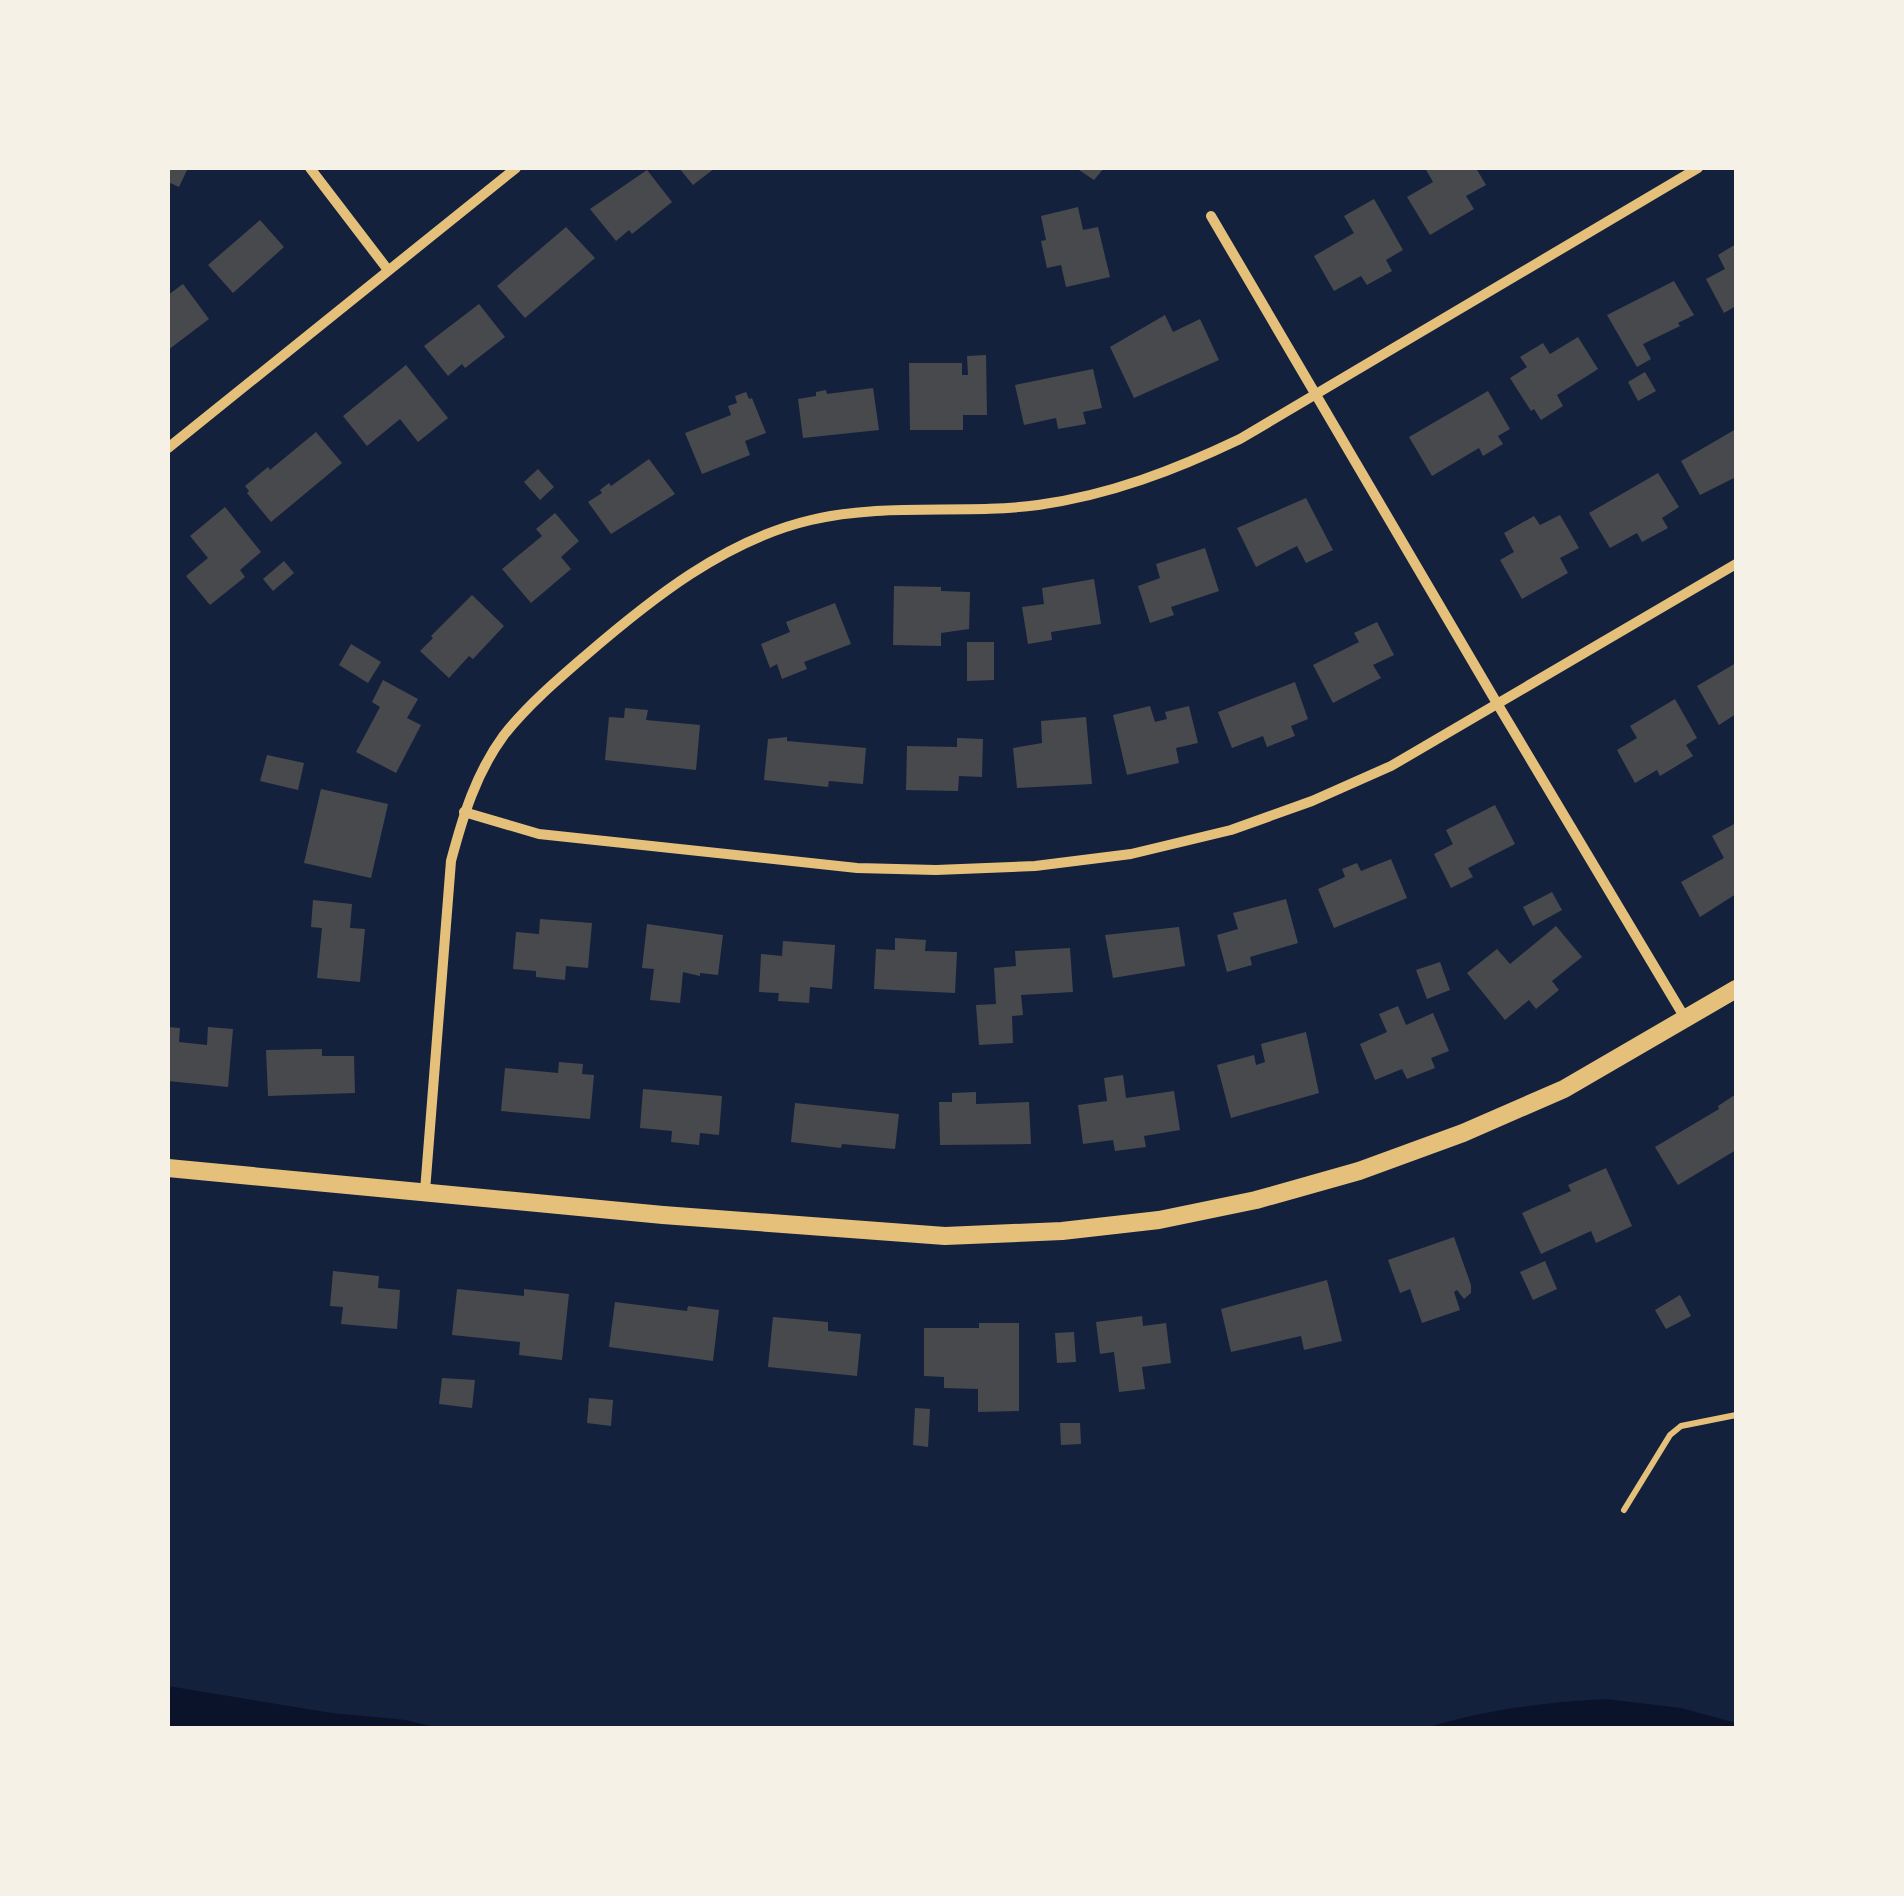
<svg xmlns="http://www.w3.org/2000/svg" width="1904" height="1896" viewBox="0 0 1904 1896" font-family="'Roboto Condensed',sans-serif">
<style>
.water{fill:#0b132b}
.building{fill:#48494c}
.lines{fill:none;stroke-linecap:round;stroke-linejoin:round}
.path{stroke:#e5c07b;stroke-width:6}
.minor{stroke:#e5c07b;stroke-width:10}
.tertiary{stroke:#e5c07b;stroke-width:18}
</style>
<rect width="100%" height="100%" fill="#14213d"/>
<g class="water">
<polygon points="168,1686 332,1713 406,1720 437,1728 168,1728"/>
<path d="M1606,1699l75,9 55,15v5h-311c58,-18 120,-26 181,-29z"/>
</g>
<g class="building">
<polygon points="168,168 188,168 179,187 168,182"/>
<polygon points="679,168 715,168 693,185"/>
<polygon points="1076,168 1104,168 1094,180"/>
<polygon points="1425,168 1476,168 1486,185 1466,196 1474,209 1430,235 1407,197 1433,182"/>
<polygon points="647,170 672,202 632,234 629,230 616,241 590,209"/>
<polygon points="1374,199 1403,250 1386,260 1392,271 1367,285 1361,276 1334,291 1314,256 1354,233 1344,216"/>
<polygon points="1078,207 1083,230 1098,227 1110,277 1066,287 1061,265 1047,268 1041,241 1046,240 1041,216"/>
<polygon points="260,220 284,247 233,293 208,265"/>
<polygon points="566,227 595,258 525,318 497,286"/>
<polygon points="1736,244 1736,306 1724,313 1706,279 1725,269 1718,255"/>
<polygon points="1674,281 1694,315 1678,323 1680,326 1643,344 1651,359 1637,367 1607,315"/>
<polygon points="183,284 209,319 168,350 168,295"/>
<polygon points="479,304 505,337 465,368 462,364 448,376 424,346"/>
<polygon points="1165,315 1173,332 1200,319 1219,360 1134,398 1110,347"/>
<polygon points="1578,337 1598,369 1557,395 1563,406 1541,420 1534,409 1531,411 1510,378 1527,367 1520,357 1543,343 1550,354"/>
<polygon points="986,355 987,415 963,415 963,430 910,430 909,363 962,363 962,375 968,375 967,356"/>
<polygon points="406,365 448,418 418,442 400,419 367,446 343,416"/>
<polygon points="1093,369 1102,408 1083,412 1086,424 1058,429 1056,418 1024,425 1015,385"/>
<polygon points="1645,372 1656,391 1638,401 1628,382"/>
<polygon points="873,388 879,430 803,438 798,399 816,396 816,392 826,390 827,394"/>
<polygon points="1488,391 1510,429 1498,436 1503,444 1483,456 1479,448 1432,476 1409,437"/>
<polygon points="746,392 749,399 752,398 766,433 745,441 750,455 702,474 685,433 731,415 728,406 737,403 735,396"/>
<polygon points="1736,429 1736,477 1700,495 1681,461"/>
<polygon points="316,432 342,463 271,522 247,493 249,491 245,486 268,467 270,470"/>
<polygon points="649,459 675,494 611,534 588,502 602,493 600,490 609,483 611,486"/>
<polygon points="538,469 554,487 540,500 524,482"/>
<polygon points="1658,473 1679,507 1662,518 1668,528 1642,542 1637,533 1610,548 1589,513"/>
<polygon points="1306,498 1333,550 1306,563 1297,546 1256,567 1237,528"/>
<polygon points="225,507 261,552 240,570 245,577 210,605 186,576 208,558 190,536"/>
<polygon points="555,513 579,541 561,557 571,569 531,603 502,569 542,536 536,529"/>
<polygon points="1560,515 1579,548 1560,558 1568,573 1522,599 1500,560 1514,552 1504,533 1534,516 1540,525"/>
<polygon points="1205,548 1219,591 1171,607 1174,615 1150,623 1138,586 1160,578 1156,564"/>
<polygon points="284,561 294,573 273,591 263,579"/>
<polygon points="1094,579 1101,624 1051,632 1052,640 1028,644 1022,607 1044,604 1042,588"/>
<polygon points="894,586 941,587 941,591 970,592 969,629 941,633 941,646 893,645"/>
<polygon points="472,595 504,626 473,659 469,656 449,678 420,651 433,638 431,636"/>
<polygon points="835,603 851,644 804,662 807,669 782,679 777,664 770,668 761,644 790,632 786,622"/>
<polygon points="1377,622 1394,655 1373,665 1381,678 1333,703 1313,665 1359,642 1354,633"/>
<polygon points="967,642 994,642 994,680 967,681"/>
<polygon points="351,644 381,662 368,683 339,665"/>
<polygon points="1736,663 1736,714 1719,725 1697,686"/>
<polygon points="383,680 418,699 407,718 421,725 396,773 356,752 380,707 372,702"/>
<polygon points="1295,682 1308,719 1291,726 1295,736 1267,747 1263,736 1232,748 1218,712"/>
<polygon points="1675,699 1697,738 1686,745 1693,756 1660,776 1657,770 1635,783 1617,750 1637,738 1630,726"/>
<polygon points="1150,706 1155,722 1167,719 1165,712 1189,706 1198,743 1176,748 1179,763 1127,775 1113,715"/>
<polygon points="625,708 648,710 646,720 700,725 696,770 605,760 609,717 624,718"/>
<polygon points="1086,717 1092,784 1017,788 1013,748 1042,743 1041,721"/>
<polygon points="787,737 787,741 866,748 863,784 829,781 828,787 764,780 768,739"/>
<polygon points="957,738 983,739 982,777 959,776 958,791 906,790 907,746 957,747"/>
<polygon points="267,755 304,763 298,790 260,781"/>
<polygon points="321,789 388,804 371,878 304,863"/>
<polygon points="1495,805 1515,844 1468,868 1473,877 1451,888 1434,854 1453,844 1446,830"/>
<polygon points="1736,823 1736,894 1700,917 1681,882 1724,858 1712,836"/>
<polygon points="1391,859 1407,898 1334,928 1318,889 1345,877 1342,869 1357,863 1361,871"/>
<polygon points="1552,892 1562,910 1533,926 1523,907"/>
<polygon points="1286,899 1298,943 1250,957 1252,965 1227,972 1217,935 1238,929 1233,913"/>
<polygon points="313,900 352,904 350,928 365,929 360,982 317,978 322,928 311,927"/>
<polygon points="540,919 592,923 588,968 566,966 565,980 536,977 536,971 513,969 516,932 539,934"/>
<polygon points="647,924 723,935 718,975 700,973 700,976 683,972 680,1003 650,1000 654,969 642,968"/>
<polygon points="1556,926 1582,957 1552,981 1559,990 1536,1009 1529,1000 1505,1020 1467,973 1497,949 1510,964"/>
<polygon points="1179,927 1185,966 1113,978 1105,935"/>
<polygon points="895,938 926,940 925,951 957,952 955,993 874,989 876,949 895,950"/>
<polygon points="783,941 835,945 832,989 810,987 809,1003 778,1001 779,993 759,992 761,954 782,956"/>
<polygon points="1070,948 1073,992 1021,995 1023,1015 1012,1016 1013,1043 979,1045 976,1005 996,1004 994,968 1016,966 1015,951"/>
<polygon points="1440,962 1450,990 1427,999 1416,970"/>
<polygon points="1398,1006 1406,1025 1433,1013 1449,1051 1431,1058 1435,1068 1412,1077 1407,1079 1402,1069 1375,1080 1360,1044 1387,1032 1379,1014"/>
<polygon points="168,1027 180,1028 179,1042 207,1045 208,1027 233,1029 228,1087 168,1081"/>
<polygon points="1306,1032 1319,1093 1231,1118 1217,1065 1254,1055 1256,1065 1265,1062 1261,1044"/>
<polygon points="322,1049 322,1056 354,1056 355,1093 268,1096 266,1050"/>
<polygon points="559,1062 583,1064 582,1074 594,1075 590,1119 501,1111 505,1068 558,1073"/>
<polygon points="1123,1075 1126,1098 1174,1091 1180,1130 1144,1136 1146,1147 1115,1151 1113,1140 1083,1144 1078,1105 1107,1101 1104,1078"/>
<polygon points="643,1089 722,1096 719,1135 700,1133 699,1145 671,1142 672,1131 640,1128"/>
<polygon points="976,1092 976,1104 1029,1102 1031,1144 940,1145 939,1102 952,1102 952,1093"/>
<polygon points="1736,1094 1736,1150 1678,1185 1655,1147 1719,1109 1718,1106"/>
<polygon points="795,1103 899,1114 895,1149 842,1144 841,1148 791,1142"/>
<polygon points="1606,1168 1632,1226 1596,1243 1591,1231 1541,1254 1522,1213 1571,1191 1568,1185"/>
<polygon points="1454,1237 1471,1285 1471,1293 1464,1299 1457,1290 1454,1292 1460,1310 1422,1323 1410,1289 1400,1293 1388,1260"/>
<polygon points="1545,1261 1557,1289 1533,1300 1520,1272"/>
<polygon points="333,1271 379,1276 378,1288 400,1290 397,1329 341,1324 343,1307 330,1306"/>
<polygon points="1327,1280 1342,1341 1304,1350 1301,1336 1231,1352 1221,1309"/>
<polygon points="457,1289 524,1296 524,1289 569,1294 562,1360 519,1355 520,1342 452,1335"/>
<polygon points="1680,1295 1691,1316 1666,1329 1655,1310"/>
<polygon points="615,1302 687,1311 688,1306 719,1310 713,1361 609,1347"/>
<polygon points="1142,1316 1143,1326 1166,1323 1171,1363 1142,1367 1145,1389 1119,1392 1114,1352 1100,1354 1096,1322"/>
<polygon points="773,1317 828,1322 828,1331 861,1334 857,1376 768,1367"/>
<polygon points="979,1323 1019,1323 1019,1411 978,1412 978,1389 944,1388 944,1377 924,1376 924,1328 979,1328"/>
<polygon points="1074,1332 1076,1362 1057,1363 1055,1333"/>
<polygon points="442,1378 475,1380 472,1408 439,1404"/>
<polygon points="589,1398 613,1400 611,1426 587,1423"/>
<polygon points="915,1408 930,1409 928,1447 913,1445"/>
<polygon points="1060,1423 1080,1423 1081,1444 1061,1445"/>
</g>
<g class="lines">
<polyline class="path" points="1624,1510 1670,1435 1681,1426 1736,1415"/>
<g class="minor">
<polyline points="310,168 388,270"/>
<polyline points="1211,216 1498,705 1685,1018"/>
<polyline points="168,448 516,168"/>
<polyline points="464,812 539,834 857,868 936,870 1035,866 1131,854 1231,830 1312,801 1391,766 1736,564"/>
<path d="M425,1191l26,-330c12,-45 25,-88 53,-126 24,-30 52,-54 81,-79 66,-57 140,-116 226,-136 75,-18 152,-5 227,-15 72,-10 137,-35 202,-66l458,-271"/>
</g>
<polyline class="tertiary" points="168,1168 663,1215 945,1236 1062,1231 1159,1220 1256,1200 1359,1171 1463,1133 1564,1089 1736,989"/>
</g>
<rect width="1904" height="1896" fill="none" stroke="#f6f1e7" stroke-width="340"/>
</svg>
